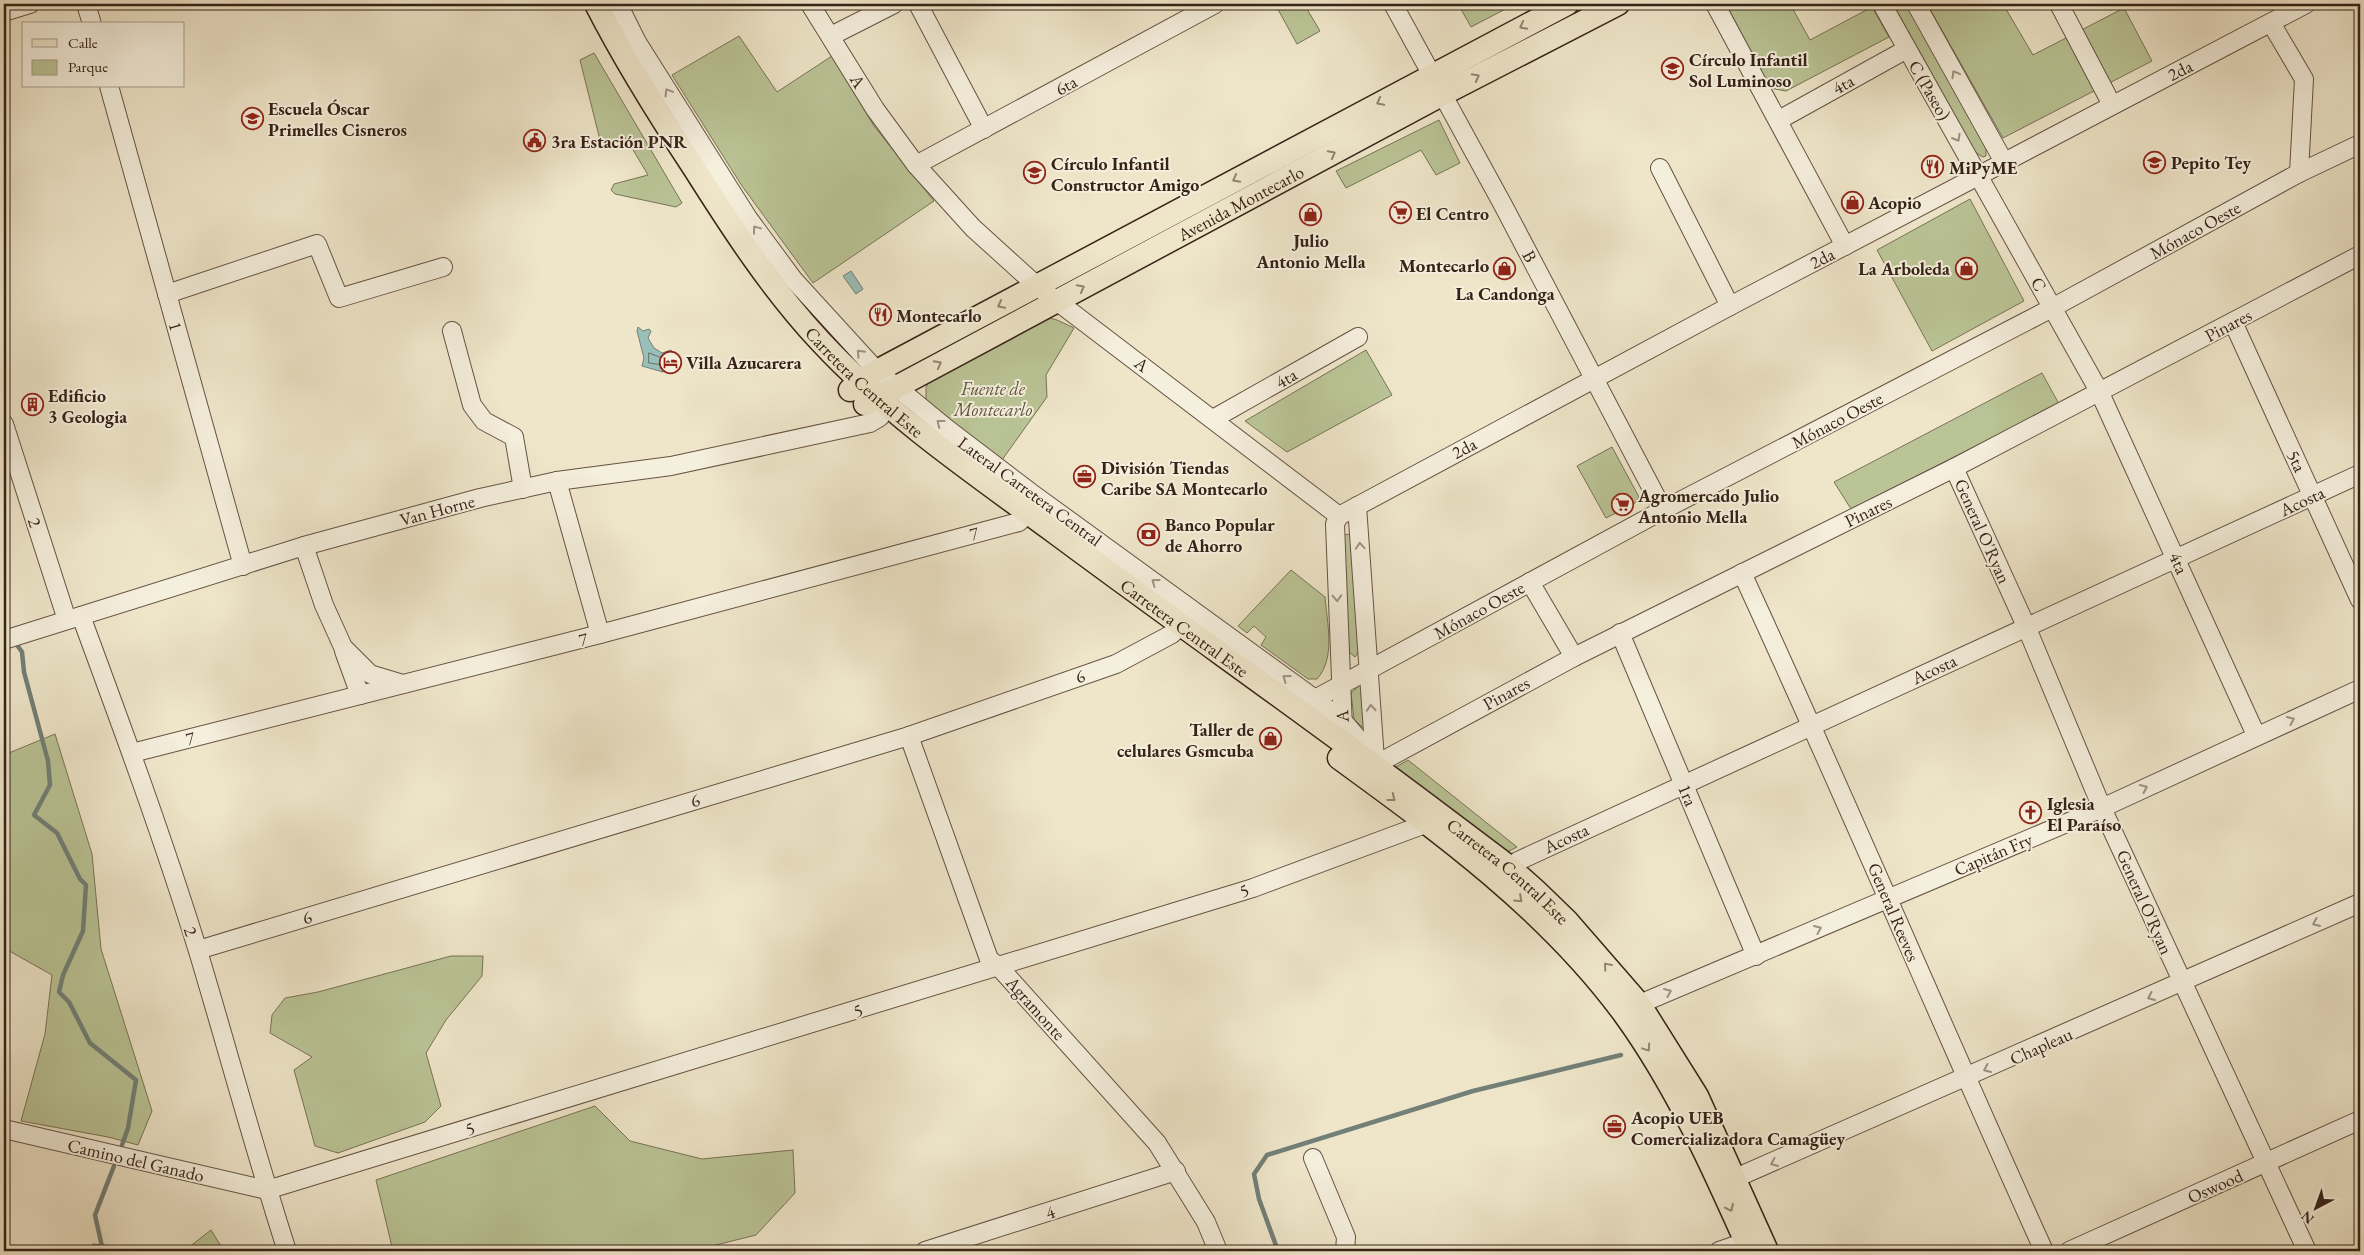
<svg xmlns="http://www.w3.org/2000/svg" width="2364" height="1255" viewBox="0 0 2364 1255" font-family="'EB Garamond',serif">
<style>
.green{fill:#bac496;stroke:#787356}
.water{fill:#9abfb8;stroke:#728078}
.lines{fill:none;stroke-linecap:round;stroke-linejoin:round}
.shore{stroke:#687068;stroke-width:1}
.stream{stroke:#728078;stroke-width:4.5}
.minor-casing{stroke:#645344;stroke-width:20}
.major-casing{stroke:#362217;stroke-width:25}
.minor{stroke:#f5efdd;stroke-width:18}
.major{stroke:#efe6ca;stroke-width:22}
.oneway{stroke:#928470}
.oneway2{stroke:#9f9384}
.labels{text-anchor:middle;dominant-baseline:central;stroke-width:4;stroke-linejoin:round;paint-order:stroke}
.poi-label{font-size:18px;font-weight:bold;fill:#362217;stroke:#f5efdd;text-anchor:start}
.street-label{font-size:18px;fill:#362217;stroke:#f5efdd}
.park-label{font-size:18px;font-style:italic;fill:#5e533d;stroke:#f5efdd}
.neighbourhood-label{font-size:19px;font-weight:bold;fill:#362217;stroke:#f5efdd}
</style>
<rect width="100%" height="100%" fill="#efe6ca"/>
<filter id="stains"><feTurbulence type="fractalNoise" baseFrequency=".004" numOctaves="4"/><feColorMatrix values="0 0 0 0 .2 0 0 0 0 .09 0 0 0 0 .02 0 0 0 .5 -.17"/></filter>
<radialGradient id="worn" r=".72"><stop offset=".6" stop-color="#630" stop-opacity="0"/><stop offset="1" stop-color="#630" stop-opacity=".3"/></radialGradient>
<g class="green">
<polygon points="1275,4 1304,4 1320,31 1297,44"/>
<polygon points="1458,4 1515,4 1471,27"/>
<polygon points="1726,4 1790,4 1810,40 1872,7 1889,37 1786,91 1770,88"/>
<polygon points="1893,4 1906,4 1986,148 1986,156 1983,157 1976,153"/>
<polygon points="1927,4 2003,4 2033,55 2124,8 2152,61 2003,138"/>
<polygon points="739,36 777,92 832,56 874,126 934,201 813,283 742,186 672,75"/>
<polygon points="594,53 682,203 676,207 615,194 611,190 614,184 648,175 626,138 601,144 580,60"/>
<polygon points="1439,120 1460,163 1436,175 1421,150 1346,188 1336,171"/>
<polygon points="1970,199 2024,301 1932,351 1877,250"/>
<polygon points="1049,318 1057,320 1074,328 1046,375 1047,397 1002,460 926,401 926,387 929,382"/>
<polygon points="1366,350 1392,395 1287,452 1245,421"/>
<polygon points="2042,373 2059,404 1851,509 1834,482"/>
<polygon points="1612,447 1639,497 1635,503 1606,518 1577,466"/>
<polygon points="1348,534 1351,536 1359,651 1355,657 1349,652 1343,538 1345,535"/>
<path d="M1291,570l34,27c2,26 11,61 -8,82h-9l-47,-34 5,-8 -12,-11 -7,7 -9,-7z"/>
<polygon points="1361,684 1364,729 1354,719 1351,693"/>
<polygon points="55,734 92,854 101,949 152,1111 138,1145 108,1137 21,1121 45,1034 52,975 4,948 4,755"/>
<polygon points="1408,760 1517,847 1505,853 1394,768"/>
<polygon points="451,956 483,956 482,976 446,1020 426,1053 441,1106 425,1122 338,1153 315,1146 294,1070 312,1057 270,1033 272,1015 285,998 318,992"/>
<polygon points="595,1106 630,1141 702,1159 793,1150 795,1193 756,1235 692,1251 393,1251 376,1180"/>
<polygon points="211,1230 224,1251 184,1251"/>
<polygon points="93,1244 165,1251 91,1251"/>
</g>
<g class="water">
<polygon points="851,271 863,289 856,294 843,276"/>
<polygon points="638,327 643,331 649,329 651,331 648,338 654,348 662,353 671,350 673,352 667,369 663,372 642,366 644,358 637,331"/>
</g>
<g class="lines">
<polygon class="shore" points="649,353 665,359 664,365 649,363"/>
<g class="stream">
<polyline points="4,624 10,633"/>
<polyline points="15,642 22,652 24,672 48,761 50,785 34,815 57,833 80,879 86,885 83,931 63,975 59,992 69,1002 90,1043 136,1080 128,1128 122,1145"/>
<polyline points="103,1251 95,1215 114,1166"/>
<polyline points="1278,1251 1259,1199 1254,1174 1267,1155 1473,1091 1621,1055"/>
</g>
<defs>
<g id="minor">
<polyline points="86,4 92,24"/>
<polyline points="618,4 637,42 748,218 793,279 877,371 946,428 1030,492 1315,699 1343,721 1374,757"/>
<polyline points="810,4 875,109 916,165 973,228 1037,286 1339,516"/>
<polyline points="918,4 984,129"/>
<polyline points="1393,4 1503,205 1663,510"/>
<polyline points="1715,4 1845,246"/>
<polyline points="1882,4 2099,391 2256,735"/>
<polyline points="1916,4 2004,162"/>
<polyline points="2059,4 2112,105"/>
<polyline points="4,12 30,4"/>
<polyline points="2271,23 2304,79 2299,173"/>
<polyline points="831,36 894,4"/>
<polyline points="109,86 243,566"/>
<polyline points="1779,120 1907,49"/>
<polyline points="916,165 1215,4"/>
<polyline points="1660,168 1730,306"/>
<polyline points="167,294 317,244 339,298 443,267"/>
<polyline points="2233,322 2360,600"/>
<polyline points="452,331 472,405 484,421 514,437 523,489"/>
<polyline points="1213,419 1358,337"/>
<polyline points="4,424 67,620"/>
<polyline points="1954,468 2026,626 2102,808 2307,1251"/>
<polyline points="557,481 600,634"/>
<polyline points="1357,506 1375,760"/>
<polyline points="1339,516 1730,306 2306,4"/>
<polyline points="1339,516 1335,524 1343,729"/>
<polyline points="304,546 324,605 343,647 370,674 403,684"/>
<path d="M1742,573c104,225 200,453 302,678"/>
<polyline points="1530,582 1574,657"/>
<path d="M81,616c41,111 82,222 117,335 30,100 57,201 89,300"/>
<polyline points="1620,633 1756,956"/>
<polyline points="4,640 304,546 480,498 557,481 671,466 870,423 880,417"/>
<polyline points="344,651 360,695"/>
<polyline points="1315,699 1663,510 2052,308 2299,173 2360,144"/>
<polyline points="909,736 989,959 999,967 1157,1143 1206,1222 1218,1251"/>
<polyline points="132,753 600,634 1019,522 1028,513"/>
<polyline points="1375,765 1574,657 1954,468 2360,255"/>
<path d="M1500,875l18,-14c280,-131 562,-257 842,-387"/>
<polyline points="198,950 909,736 1116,664 1172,634 1181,625"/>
<polyline points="1630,1012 1649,1000 2102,808 2360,689"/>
<polyline points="4,1129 267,1190 1253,888 1436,820"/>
<polyline points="1313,1158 1346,1237 1345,1251"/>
<polyline points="1722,1184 2360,903"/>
<polyline points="925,1251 1176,1171"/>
<polyline points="1719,1251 1757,1238"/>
<polyline points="2069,1251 2360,1120"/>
</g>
<g id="major">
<path id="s1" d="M596,4c29,57 63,111 98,164 38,60 78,122 127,174 69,74 154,132 236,192 128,95 259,187 386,283l65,49 27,24 32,31 73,84 57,91 70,155"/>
<polyline points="850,390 859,381 877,371 1567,4"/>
<path id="s2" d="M865,404l578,-310 175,-90"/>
<path d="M1339,758c103,75 210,153 286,257 52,72 89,155 125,236"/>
</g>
</defs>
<use href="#minor" class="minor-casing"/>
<use href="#major" class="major-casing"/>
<use href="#minor" class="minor"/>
<use href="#major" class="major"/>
</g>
<defs><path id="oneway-chevron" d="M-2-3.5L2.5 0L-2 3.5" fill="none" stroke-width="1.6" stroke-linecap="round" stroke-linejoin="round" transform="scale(1.25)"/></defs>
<g class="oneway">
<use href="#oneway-chevron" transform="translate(1523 26) rotate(152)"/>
<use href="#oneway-chevron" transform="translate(1476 77) rotate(-28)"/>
<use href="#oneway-chevron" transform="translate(1380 102) rotate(152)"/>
<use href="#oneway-chevron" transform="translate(1332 154) rotate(-28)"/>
<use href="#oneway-chevron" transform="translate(1236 179) rotate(152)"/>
<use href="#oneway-chevron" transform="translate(1081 288) rotate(-28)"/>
<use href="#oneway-chevron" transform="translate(1001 305) rotate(152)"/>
<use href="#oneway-chevron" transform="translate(938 364) rotate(-28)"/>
<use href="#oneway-chevron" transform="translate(1392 798) rotate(38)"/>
<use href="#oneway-chevron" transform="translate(1519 899) rotate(43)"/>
<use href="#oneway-chevron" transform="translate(1607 966) rotate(-131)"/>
<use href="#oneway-chevron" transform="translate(1647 1048) rotate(56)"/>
<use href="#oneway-chevron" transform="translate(1730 1208) rotate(65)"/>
</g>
<g class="oneway2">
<use href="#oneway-chevron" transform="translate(1955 74) rotate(-119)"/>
<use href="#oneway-chevron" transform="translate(668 92) rotate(-121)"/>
<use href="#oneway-chevron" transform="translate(1957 138) rotate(60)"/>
<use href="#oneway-chevron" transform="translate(756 229) rotate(-127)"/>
<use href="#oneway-chevron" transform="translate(860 353) rotate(-133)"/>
<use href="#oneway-chevron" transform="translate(940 423) rotate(-142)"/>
<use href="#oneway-chevron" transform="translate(1360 546) rotate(-94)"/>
<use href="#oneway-chevron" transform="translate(1155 582) rotate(-144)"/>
<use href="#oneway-chevron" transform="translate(1337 598) rotate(88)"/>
<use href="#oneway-chevron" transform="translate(1286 678) rotate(-144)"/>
<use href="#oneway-chevron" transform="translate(1371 708) rotate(-94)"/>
<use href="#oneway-chevron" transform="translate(2291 720) rotate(-24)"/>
<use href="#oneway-chevron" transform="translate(2144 788) rotate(-25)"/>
<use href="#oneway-chevron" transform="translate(2316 923) rotate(156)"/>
<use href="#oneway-chevron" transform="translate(1818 929) rotate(-23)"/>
<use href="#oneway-chevron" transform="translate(1668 992) rotate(-23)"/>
<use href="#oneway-chevron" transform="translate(2151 997) rotate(156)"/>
<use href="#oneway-chevron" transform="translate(1987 1069) rotate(156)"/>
<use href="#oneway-chevron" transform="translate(1774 1163) rotate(156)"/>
</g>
<defs>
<symbol id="school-ring" viewBox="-11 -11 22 22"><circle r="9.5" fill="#f5efdd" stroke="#8f2418" stroke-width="1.5"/><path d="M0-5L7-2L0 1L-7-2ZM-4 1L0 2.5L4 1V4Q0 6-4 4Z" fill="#8f2418"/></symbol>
<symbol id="civic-ring" viewBox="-11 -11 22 22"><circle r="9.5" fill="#f5efdd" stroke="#8f2418" stroke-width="1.5"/><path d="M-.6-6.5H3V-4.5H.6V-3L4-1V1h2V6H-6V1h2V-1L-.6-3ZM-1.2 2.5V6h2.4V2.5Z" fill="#8f2418"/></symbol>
<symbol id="restaurant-ring" viewBox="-11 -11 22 22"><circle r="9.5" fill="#f5efdd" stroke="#8f2418" stroke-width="1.5"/><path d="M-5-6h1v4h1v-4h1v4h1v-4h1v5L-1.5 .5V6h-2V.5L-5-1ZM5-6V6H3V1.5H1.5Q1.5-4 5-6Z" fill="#8f2418"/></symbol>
<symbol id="shop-ring" viewBox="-11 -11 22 22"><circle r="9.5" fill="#f5efdd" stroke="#8f2418" stroke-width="1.5"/><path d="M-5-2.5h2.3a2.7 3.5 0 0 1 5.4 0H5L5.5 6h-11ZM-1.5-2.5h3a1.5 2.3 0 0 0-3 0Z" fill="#8f2418"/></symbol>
<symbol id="supermarket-ring" viewBox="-11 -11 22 22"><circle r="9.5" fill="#f5efdd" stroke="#8f2418" stroke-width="1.5"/><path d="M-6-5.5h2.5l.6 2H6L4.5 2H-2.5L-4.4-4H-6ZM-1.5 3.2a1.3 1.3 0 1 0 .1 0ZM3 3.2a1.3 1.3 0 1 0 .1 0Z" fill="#8f2418"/></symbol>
<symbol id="hotel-ring" viewBox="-11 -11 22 22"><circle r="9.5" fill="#f5efdd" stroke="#8f2418" stroke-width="1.5"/><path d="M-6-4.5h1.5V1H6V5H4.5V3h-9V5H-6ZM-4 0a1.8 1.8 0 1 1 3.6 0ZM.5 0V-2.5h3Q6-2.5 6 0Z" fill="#8f2418"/></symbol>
<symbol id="building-ring" viewBox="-11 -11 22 22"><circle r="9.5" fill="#f5efdd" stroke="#8f2418" stroke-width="1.5"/><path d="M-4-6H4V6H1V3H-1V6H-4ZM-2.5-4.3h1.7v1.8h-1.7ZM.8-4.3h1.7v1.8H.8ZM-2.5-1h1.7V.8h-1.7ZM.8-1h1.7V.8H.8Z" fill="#8f2418"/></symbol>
<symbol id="office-ring" viewBox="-11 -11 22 22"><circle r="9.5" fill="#f5efdd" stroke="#8f2418" stroke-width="1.5"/><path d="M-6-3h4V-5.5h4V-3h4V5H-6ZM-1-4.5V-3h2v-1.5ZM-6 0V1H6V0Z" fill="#8f2418"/></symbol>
<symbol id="bank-ring" viewBox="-11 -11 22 22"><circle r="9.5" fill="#f5efdd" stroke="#8f2418" stroke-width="1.5"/><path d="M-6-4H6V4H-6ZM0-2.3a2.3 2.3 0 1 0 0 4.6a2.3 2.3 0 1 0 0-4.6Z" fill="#8f2418"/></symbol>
<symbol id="church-ring" viewBox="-11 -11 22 22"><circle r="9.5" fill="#f5efdd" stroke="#8f2418" stroke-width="1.5"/><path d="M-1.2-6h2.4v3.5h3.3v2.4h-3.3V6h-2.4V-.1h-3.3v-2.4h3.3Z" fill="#8f2418"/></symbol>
</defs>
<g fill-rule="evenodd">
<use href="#school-ring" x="1660" y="56" width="25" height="25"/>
<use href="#school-ring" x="240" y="106" width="25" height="25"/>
<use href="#civic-ring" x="522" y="128" width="25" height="25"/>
<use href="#school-ring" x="2142" y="150" width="25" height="25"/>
<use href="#restaurant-ring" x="1920" y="154" width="25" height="25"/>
<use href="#school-ring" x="1022" y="160" width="25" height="25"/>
<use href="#shop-ring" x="1840" y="190" width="25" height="25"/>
<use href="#supermarket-ring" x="1388" y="200" width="25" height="25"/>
<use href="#shop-ring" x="1298" y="202" width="25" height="25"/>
<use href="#shop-ring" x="1492" y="256" width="25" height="25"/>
<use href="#shop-ring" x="1954" y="256" width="25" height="25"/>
<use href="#restaurant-ring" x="868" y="302" width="25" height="25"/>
<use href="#hotel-ring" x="658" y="350" width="25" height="25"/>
<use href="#building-ring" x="20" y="392" width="25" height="25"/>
<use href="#office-ring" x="1072" y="464" width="25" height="25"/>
<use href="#supermarket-ring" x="1610" y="492" width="25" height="25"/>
<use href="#bank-ring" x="1136" y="522" width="25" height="25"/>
<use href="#shop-ring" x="1258" y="726" width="25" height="25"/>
<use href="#church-ring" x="2018" y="800" width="25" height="25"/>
<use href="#office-ring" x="1602" y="1114" width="25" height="25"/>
</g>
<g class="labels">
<g class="poi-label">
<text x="1689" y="59">Círculo Infantil<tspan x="1689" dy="21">Sol Luminoso</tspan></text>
<text x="268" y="108">Escuela Óscar<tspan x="268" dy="21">Primelles Cisneros</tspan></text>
<text x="551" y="141">3ra Estación PNR</text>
<text x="2171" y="162">Pepito Tey</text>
<text x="1051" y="163">Círculo Infantil<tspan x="1051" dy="21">Constructor Amigo</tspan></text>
<text x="1949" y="167">MiPyME</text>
<text x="1868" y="202">Acopio</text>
<text x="1416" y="213">El Centro</text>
<text x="1311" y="240" text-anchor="middle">Julio<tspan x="1311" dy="21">Antonio Mella</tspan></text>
<text x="1950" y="268" text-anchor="end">La Arboleda</text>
<text x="1505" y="293" text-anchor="middle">La Candonga</text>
<text x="896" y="315">Montecarlo</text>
<text x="686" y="362">Villa Azucarera</text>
<text x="48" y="395">Edificio<tspan x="48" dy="21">3 Geologia</tspan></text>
<text x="1101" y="467">División Tiendas<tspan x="1101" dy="21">Caribe SA Montecarlo</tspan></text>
<text x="1638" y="495">Agromercado Julio<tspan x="1638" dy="21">Antonio Mella</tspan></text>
<text x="1165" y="524">Banco Popular<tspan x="1165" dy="21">de Ahorro</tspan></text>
<text x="1254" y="729" text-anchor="end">Taller de<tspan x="1254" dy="21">celulares Gsmcuba</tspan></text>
<text x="2047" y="803">Iglesia<tspan x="2047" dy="21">El Paraíso</tspan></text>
<text x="1631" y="1117">Acopio UEB<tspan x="1631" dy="21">Comercializadora Camagüey</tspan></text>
</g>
<g class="street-label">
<text transform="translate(2180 70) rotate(-27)">2da</text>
<text transform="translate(858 81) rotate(59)">A</text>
<text transform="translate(1843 84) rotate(-29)">4ta</text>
<text transform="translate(1066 85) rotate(-29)">6ta</text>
<text transform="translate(1930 90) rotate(60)">C (Paseo)</text>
<text stroke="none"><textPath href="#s2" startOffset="426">Avenida Montecarlo</textPath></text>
<text transform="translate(2195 230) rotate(-29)">Mónaco Oeste</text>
<text transform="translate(1530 256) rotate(62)">B</text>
<text transform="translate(1822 258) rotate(-27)">2da</text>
<text transform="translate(2039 284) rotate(61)">C</text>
<text transform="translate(2228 325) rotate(-28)">Pinares</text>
<text transform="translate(176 326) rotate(74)">1</text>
<text transform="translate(1142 364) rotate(37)">A</text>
<text transform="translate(1286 378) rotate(-30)">4ta</text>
<text stroke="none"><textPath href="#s1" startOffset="466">Carretera Central Este</textPath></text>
<text transform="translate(1837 420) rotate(-28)">Mónaco Oeste</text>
<text transform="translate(1464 448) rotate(-28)">2da</text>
<text transform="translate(2297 461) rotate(65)">5ta</text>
<text transform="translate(1030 491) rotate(36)">Lateral Carretera Central</text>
<text transform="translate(2302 501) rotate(-25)">Acosta</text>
<text transform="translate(437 510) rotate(-15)">Van Horne</text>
<text transform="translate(1868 511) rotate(-26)">Pinares</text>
<text transform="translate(35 522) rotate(72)">2</text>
<text transform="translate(1983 531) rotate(66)">General O'Ryan</text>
<text transform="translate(974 533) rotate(-15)">7</text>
<text transform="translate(2179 563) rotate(66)">4ta</text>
<text transform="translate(1479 610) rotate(-29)">Mónaco Oeste</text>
<text stroke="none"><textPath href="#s1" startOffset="870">Carretera Central Este</textPath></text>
<text transform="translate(583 639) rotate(-14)">7</text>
<text transform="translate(1934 669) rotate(-25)">Acosta</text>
<text transform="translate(1080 676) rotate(-19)">6</text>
<text transform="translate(1506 693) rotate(-29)">Pinares</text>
<text transform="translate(1342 716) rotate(-93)">A</text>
<text transform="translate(190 738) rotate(-14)">7</text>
<text transform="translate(1688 795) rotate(67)">1ra</text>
<text transform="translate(695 800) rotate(-17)">6</text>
<text transform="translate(1566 838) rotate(-25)">Acosta</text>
<text transform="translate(1993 854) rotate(-23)">Capitán Fry</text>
<text stroke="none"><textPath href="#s1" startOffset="1275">Carretera Central Este</textPath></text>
<text transform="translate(1244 890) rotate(-18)">5</text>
<text transform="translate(2145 902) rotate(66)">General O'Ryan</text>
<text transform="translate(1894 912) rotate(67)">General Reeves</text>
<text transform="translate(307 917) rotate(-17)">6</text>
<text transform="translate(191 931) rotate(72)">2</text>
<text transform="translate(1036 1008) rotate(48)">Agramonte</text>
<text transform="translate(858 1010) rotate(-17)">5</text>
<text transform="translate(2041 1046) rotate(-24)">Chapleau</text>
<text transform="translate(470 1128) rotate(-17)">5</text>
<text transform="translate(136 1160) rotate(13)">Camino del Ganado</text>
<text transform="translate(2215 1186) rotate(-24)">Oswood</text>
<text transform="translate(1050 1212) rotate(-18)">4</text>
</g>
<g class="park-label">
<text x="993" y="388">Fuente de<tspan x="993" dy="21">Montecarlo</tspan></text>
</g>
<g class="neighbourhood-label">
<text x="1444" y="265">Montecarlo</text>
</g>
</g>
<rect width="2364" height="1255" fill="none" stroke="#efe6ca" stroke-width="20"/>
<rect x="5" y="5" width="2354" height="1245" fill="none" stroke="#362217" stroke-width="2.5"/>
<rect x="10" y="10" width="2344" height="1235" fill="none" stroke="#362217"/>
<rect x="22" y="22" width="162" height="65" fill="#f5efdd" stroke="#a99d8e"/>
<rect x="32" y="39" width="25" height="8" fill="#efe6ca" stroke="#a99d8e"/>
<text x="68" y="48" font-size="15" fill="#362217">Calle</text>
<rect x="32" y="60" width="25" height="15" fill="#bac496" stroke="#a99d8e"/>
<text x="68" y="72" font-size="15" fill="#362217">Parque</text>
<g transform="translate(2316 1208) rotate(221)" stroke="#f5efdd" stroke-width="4" paint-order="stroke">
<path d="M0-4L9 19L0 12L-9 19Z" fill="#362217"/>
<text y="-8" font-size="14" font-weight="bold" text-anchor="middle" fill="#362217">N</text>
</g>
<rect width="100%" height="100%" filter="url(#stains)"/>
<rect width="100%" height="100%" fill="url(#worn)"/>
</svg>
